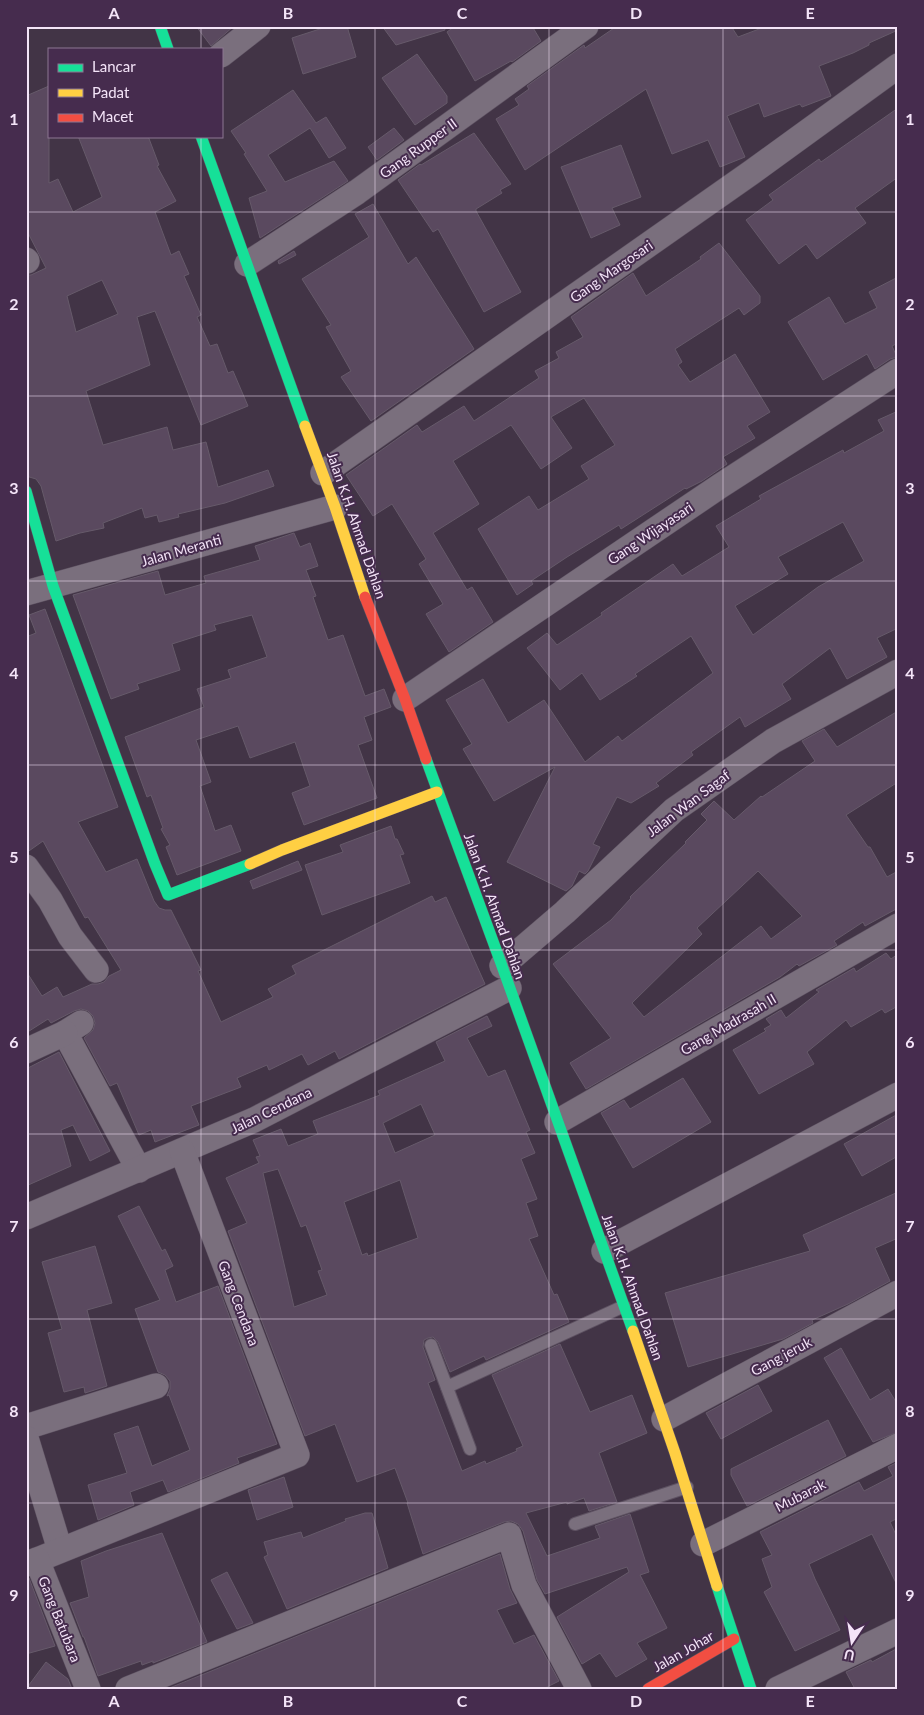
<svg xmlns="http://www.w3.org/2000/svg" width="924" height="1715" viewBox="0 0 924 1715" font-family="Lato,sans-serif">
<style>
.building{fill:#5a495f;stroke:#665a6a;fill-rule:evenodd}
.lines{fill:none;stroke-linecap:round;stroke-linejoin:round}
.lane-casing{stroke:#5d5161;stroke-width:14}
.street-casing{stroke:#5d5161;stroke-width:26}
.fast-casing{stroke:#5d5161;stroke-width:12}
.slow-casing{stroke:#5d5161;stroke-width:12}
.jam-casing{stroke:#5d5161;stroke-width:12}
.lane{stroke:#7a6f7d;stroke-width:12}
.street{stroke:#7a6f7d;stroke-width:25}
.fast{stroke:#16e098;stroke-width:11}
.slow{stroke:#ffcf43;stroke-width:11}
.jam{stroke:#f24e42;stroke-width:11}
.grid{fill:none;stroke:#f4e4f8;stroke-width:1;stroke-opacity:0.55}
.labels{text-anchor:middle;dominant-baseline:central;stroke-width:4;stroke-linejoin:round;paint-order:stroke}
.street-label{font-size:14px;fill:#f4e4f8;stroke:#462c4e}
.neatline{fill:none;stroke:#f4e4f8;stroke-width:2}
.grid-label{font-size:16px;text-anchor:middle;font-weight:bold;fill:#f4e4f8}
</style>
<rect width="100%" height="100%" fill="#423446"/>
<g class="building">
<polygon points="196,26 234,26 211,46"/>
<polygon points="329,26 347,26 356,57 303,74 292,38"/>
<polygon points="382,26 444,26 445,30 396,45"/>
<polygon points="455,26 532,26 541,41 512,62 511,61 475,81 447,32"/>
<polygon points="617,26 731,26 738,37 767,26 898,26 898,30 869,43 869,45 853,53 819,66 831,96 802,107 800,104 764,117 759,103 727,116 745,157 720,167 708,140 672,154 646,89 525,170 496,119 519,105 515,99 529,89 527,86 584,45 585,48"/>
<polygon points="417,54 447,96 447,103 415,125 382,78"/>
<path d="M49,86v97l9,-4 15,33 29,-15 -24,-61h70l11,29 -2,1 19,35 -21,11 16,43 8,-4 10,23 -5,2 17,39 -4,2 13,29 7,-2 11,29 5,-2 15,35 -47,19 -46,-114 -18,6 13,48 -64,26 17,54 64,-18 6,23 33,-8 12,45 50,-17 6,16 -49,17 -47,11 1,3 -20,5 -2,-7 -12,3 -3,-10 -39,15 1,5 -24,5 -24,8 -15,-55 -5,-7 -10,-3v-201h5l15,-7 -20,-39v-133zM102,280l16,34 -42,18 -9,-36z"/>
<polygon points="293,90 316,123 326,117 346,148 329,158 310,128 268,155 285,182 334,161 348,181 260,238 249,198 267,191 244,154 246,153 231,131"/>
<polygon points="898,108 898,177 855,208 866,223 817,259 806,244 779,264 746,220 773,200 769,195 819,159 821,162"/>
<polygon points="394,128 404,140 377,160 368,147"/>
<polygon points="474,133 511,184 500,190 502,193 476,209 476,211 521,292 484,312 438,229 433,232 398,180 420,164 421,165"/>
<polygon points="621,145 641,197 612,208 620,225 591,238 561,167"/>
<polygon points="373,204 408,264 416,257 474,349 371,421 341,377 351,371 326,327 331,325 302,279 369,237 355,214"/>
<polygon points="719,243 760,296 760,303 744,315 739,308 675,349 682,362 678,365 690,382 735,354 770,412 747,426 755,438 723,457 727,464 702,481 686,489 685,488 621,529 619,525 567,557 531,581 533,584 517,595 478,529 529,496 538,510 589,479 581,466 615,445 584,398 551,417 572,448 541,469 511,425 453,461 479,504 433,533 467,590 472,587 493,622 449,652 426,614 443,604 419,564 426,559 392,504 373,516 346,475 417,425 422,432 464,406 474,421 539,378 535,371 559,358 556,352 583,337 571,317 633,273 646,296 701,259 700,257"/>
<polygon points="294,251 296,255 279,264 278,261"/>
<polygon points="898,277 898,343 892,346 897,357 890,359 875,369 867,354 823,380 788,322 829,297 845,324 877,308 869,292"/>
<path d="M898,411v217l-21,10 10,19 -40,22 -17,-31 -48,36 9,15 -46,28 -5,-10 -49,35 2,3 -37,28 3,3 -28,17 -14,-6 -24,47 7,3 -12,24 -3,3 -6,-3 -7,15 -6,5 -59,-29 48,-95 -61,34 -31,-52 9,-5 -26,-44 37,-21 25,44 36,-23 41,62 33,-26 4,5 91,-68 -22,-37 -56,38 2,2 -37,24 -18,-27 -22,17 -33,-42 20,-15 10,12 45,-30 -1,-2 72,-49 9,12 47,-29 -13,-21 45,-27 -2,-3 84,-46 1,3 40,-22 -6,-11zM843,522l21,39 -46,26 -65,48 -18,-29 53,-32 -10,-17z"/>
<polygon points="294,533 300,547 310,543 318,566 306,570 316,596 313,597 328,640 343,635 365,696 384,689 391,707 364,717 372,740 358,745 377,798 304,825 292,793 310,786 295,742 250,758 238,726 196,740 211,782 200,786 215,831 231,825 241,851 177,875 166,847 170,845 161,829 163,828 151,795 147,797 125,737 204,707 197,689 231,678 228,670 267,657 252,615 214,625 216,630 172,644 180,670 137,684 139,689 111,699 73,595 158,571 165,595 206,583 204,576 260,560 255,546"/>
<polygon points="45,609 118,807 78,822 106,872 137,859 154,901 159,908 165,910 171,910 201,970 198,971 221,1022 273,997 268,989 296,974 292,966 432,896 435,902 446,897 485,984 339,1059 335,1051 308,1065 302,1054 269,1070 267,1065 237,1078 241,1087 191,1106 199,1125 155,1142 151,1130 139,1135 117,1083 110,1086 84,1038 93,1030 95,1023 93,1016 88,1011 81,1009 74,1011 51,1023 48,1019 26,1033 26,971 42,996 57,987 63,997 92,984 98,984 104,982 109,976 121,970 88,917 85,918 43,841 26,853 26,637 36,633 29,615"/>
<path d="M898,711v71l-52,33 22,32h2l17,30 11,-6v37l-33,18 -2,-4 -29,19 3,4 -38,21 -2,-2 -17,13 -194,112 -16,-26 41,-25 -58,-74 58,-44 20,-22 -1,-1 56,-54 -1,-1 22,-22 -6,-6 13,-13 20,19 27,-24 1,1 53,-36 -13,-20 22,-12 13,18zM758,871l44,45 -31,23 -10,-13 -117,91 -12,-14 70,-69 -5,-6z"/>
<polygon points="391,826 395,839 397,839 404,854 400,855 410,883 322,915 305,865 343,852 340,845"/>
<polygon points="298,861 302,870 253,889 250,881"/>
<polygon points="886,953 891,959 898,954 898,1006 885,1013 882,1009 851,1027 846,1020 807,1052 814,1064 759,1094 733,1050 766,1031 764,1029 771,1025 766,1019 781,1010 786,1018 819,992 816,990 854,968 856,972"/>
<path d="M487,1016l5,10 -25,12 21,39 17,-7 25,60 -4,2 9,21 -14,6 16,40 -11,4 12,33 -9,3 25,56 3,-1 12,28 -83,38 -2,-4 -34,16 -12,-30 -5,-5 -5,1 -4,2 -1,7 12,33 -7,3 34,88 23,-10 1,3 31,-13 -1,-2 7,-3 -31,-71 68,-31 30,68 42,-17 15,38 -48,20 18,49 -28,9 -5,-13 -17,6v-2l-41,11 21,43 53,-18 -5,-12 35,-12 19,58 -9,3 27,53 -30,15 10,16 -31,18 -16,-24 -18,11 -25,-47 72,-45 -2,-5 -82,27 -8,-14 -14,-49 -5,-7 -7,-3 -7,1 -81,32 -16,-51h1l-13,-35 -38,14 -22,-58 -30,12 -77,-205 19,-8 -21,-45 33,-15 -3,-6 4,-1 -7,-16 28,-11 7,17 30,-12 -5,-13 67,-26 -2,-4 67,-30 -9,-19zM421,1104l14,31 -40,18 -12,-30zM278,1169l23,58 5,-2 16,45 -4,1 9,24 -33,12 -31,-134zM400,1180l18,58 -50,18 -1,-3 -5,2 -18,-53z"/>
<polygon points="59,1052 110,1151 90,1161 73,1125 61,1130 71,1166 26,1186 26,1069"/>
<polygon points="683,1078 711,1122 633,1168 601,1113 624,1100 630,1109"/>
<polygon points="898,1114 898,1156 862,1176 844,1144"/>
<polygon points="898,1192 898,1238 875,1248 890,1281 848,1304 812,1320 813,1323 783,1339 688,1367 665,1293 810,1251 803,1235"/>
<polygon points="139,1206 162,1251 165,1249 173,1266 165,1270 176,1302 218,1286 277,1444 237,1458 239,1463 168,1492 163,1480 130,1492 134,1505 98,1520 88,1485 127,1473 114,1434 138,1426 152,1466 190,1450 169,1395 167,1396 170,1389 170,1381 165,1375 158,1372 135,1309 160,1300 118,1216"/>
<polygon points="95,1246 112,1303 87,1310 107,1386 85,1393 84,1387 64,1392 48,1333 62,1329 42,1262"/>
<polygon points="841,1348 870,1400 888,1389 898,1405 898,1432 873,1442 824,1358"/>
<polygon points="758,1385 772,1411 721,1439 706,1413"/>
<polygon points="828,1420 846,1456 747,1506 731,1475 731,1469"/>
<polygon points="898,1462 898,1518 890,1522 898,1539 898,1587 872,1534 809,1564 815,1579 840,1630 795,1651 764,1592 772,1587 762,1559 772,1555 760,1532 859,1482 864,1491 893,1476 888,1467"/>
<polygon points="284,1477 293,1507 257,1520 248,1490"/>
<polygon points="365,1513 372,1513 388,1568 287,1609 264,1557 268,1555 264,1542 301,1532 303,1538 346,1521 345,1519"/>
<polygon points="162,1533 207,1642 153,1663 153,1661 142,1665 141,1661 98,1676 84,1637 83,1637 70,1603 89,1597 81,1561 106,1551"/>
<polygon points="500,1554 510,1589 517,1603 497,1610 514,1644 534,1635 559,1681 543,1689 167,1689"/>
<polygon points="227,1572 253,1623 237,1629 211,1580"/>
<polygon points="26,1578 29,1578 55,1646 26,1654"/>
<polygon points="898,1648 898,1689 855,1689 846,1672 871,1660 872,1662"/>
<polygon points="46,1662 68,1679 72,1689 26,1689"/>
</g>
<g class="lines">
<defs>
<g id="lane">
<polyline points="431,1345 470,1449"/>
<polyline points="447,1387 624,1306"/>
<polyline points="575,1524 687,1487"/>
</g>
<g id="street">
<polyline points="221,55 258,26"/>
<polyline points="26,260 27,261"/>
<polyline points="247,264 357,192 586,26"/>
<polyline points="323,473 752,172 898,66"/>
<polyline points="26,593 335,507"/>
<polyline points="405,699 720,486 898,371"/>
<polyline points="26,867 50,900 70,936 96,970"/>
<polyline points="502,966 565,912 674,810 773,741 898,672"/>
<polyline points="81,1023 65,1033 139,1170"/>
<polyline points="26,1051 65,1033"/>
<polyline points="557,1122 898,926"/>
<polyline points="26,1217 254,1120 509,988"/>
<polyline points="604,1251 898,1095"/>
<polyline points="664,1419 898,1293"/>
<polyline points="26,1427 156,1386"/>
<polyline points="26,1438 60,1550"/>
<polyline points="703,1544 898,1446"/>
<polyline points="37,1560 297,1455 182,1151"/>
<polyline points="26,1564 37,1560 88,1689"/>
<polyline points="128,1689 509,1535 524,1585 579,1689"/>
<polyline points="778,1689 898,1631"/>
</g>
<g id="fast">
<polyline points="160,26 168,49"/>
<polyline points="201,136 305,426"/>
<polyline points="26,491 53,586 155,864 168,895 250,864"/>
<polyline points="426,759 502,966 633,1331"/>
<polyline points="717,1586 751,1689"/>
</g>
<g id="slow">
<polyline points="305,426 335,507 365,597"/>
<polyline points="250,864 282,850 437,792"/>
<polyline points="633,1331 675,1453 717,1586"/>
</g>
<g id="jam">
<polyline points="365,597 405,699 426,759"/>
<polyline points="648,1689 734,1639"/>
</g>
</defs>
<use href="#lane" class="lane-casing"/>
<use href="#street" class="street-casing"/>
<use href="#fast" class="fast-casing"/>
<use href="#slow" class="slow-casing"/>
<use href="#jam" class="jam-casing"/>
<use href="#lane" class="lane"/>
<use href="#street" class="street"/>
<use href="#fast" class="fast"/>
<use href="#slow" class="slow"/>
<use href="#jam" class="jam"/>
</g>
<path class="grid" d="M201,26v23M375,26v1663M549,26v1663M723,26v1663M201,136v1553M26,212h872M26,396h872M26,581h872M26,765h872M26,950h872M26,1134h872M26,1319h872M26,1503h872"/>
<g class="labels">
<g class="street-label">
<text transform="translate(418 148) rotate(-36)">Gang Rupper II</text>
<text transform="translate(611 271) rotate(-35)">Gang Margosari</text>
<text transform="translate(357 525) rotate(71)">Jalan K.H. Ahmad Dahlan</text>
<text transform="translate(650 533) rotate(-34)">Gang Wijayasari</text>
<text transform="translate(181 550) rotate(-16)">Jalan Meranti</text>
<text transform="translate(688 803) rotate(-37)">Jalan Wan Sagaf</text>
<text transform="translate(495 906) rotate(70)">Jalan K.H. Ahmad Dahlan</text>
<text transform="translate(728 1024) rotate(-30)">Gang Madrasah II</text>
<text transform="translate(271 1110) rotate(-26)">Jalan Cendana</text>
<text transform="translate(633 1287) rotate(70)">Jalan K.H. Ahmad Dahlan</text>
<text transform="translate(239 1303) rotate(69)">Gang Cendana</text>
<text transform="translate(781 1356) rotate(-28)">Gang jeruk</text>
<text transform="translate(800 1495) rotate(-27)">Mubarak</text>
<text transform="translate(60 1619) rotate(68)">Gang Batubara</text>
<text transform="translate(683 1651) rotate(-30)">Jalan Johar</text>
</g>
</g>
<rect width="924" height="1715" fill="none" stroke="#462c4e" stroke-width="55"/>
<rect x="48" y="48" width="175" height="90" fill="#462c4e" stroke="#8c7692"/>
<rect x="58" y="64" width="25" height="8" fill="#16e098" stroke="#8c7692"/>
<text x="92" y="72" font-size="15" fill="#f4e4f8">Lancar</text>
<rect x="58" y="89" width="25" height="8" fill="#ffcf43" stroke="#8c7692"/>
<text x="92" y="98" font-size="15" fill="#f4e4f8">Padat</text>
<rect x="58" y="114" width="25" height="8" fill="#f24e42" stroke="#8c7692"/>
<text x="92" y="122" font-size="15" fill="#f4e4f8">Macet</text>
<g transform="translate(852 1642) rotate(192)" stroke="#462c4e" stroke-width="4" paint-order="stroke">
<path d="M0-4L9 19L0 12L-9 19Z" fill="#f4e4f8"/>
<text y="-8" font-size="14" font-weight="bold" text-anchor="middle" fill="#f4e4f8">U</text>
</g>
<rect x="28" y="28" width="868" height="1660" class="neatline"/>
<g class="grid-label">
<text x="114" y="19">A</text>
<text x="288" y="19">B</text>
<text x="462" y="19">C</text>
<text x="636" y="19">D</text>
<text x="810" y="19">E</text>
<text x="14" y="125">1</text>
<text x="910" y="125">1</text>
<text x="14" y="310">2</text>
<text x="910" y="310">2</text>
<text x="14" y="494">3</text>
<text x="910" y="494">3</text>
<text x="14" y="679">4</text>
<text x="910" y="679">4</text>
<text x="14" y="863">5</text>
<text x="910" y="863">5</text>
<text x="14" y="1048">6</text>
<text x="910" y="1048">6</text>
<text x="14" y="1232">7</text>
<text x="910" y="1232">7</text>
<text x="14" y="1417">8</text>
<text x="910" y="1417">8</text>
<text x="14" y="1601">9</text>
<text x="910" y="1601">9</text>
<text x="114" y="1707">A</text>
<text x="288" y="1707">B</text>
<text x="462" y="1707">C</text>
<text x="636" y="1707">D</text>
<text x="810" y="1707">E</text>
</g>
</svg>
